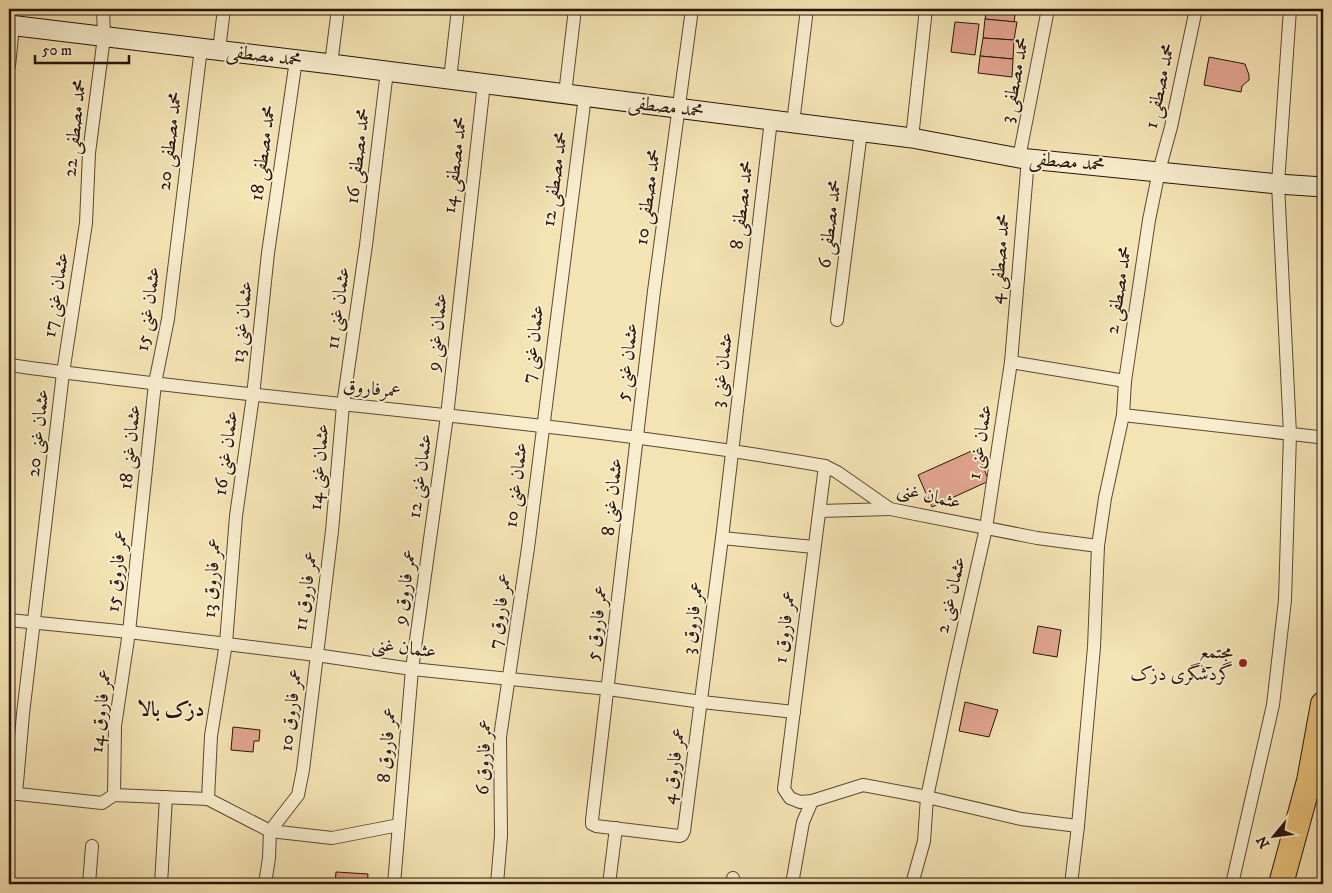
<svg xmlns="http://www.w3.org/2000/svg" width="1332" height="893" viewBox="0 0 1332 893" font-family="'IM FELL DW Pica',Amiri,serif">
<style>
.building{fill:#e1a48f;stroke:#271409}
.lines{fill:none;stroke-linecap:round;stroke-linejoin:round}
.street-casing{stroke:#5a4834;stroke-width:14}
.secondary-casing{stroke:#271409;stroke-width:21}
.highway-casing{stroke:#271409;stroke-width:26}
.street{stroke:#f8edce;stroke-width:12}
.secondary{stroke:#f8edce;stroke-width:19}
.highway{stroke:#eac27a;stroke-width:24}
.poi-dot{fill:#8f2418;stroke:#f8edce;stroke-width:2}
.labels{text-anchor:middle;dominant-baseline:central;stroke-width:4;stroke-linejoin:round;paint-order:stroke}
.street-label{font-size:19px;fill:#271409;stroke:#f8edce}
.poi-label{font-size:19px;fill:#271409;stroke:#f8edce;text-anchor:end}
.quarter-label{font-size:21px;font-weight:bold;fill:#271409;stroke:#f8edce}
</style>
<rect width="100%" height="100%" fill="#f4e3b3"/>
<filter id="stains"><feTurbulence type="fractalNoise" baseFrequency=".004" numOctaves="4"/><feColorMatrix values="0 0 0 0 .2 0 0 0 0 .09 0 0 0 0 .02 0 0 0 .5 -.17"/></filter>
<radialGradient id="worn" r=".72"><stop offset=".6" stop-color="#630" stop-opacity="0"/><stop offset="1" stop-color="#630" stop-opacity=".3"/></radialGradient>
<g class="building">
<polygon points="987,9 1016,9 1014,22 985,19"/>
<polygon points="985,19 1017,22 1014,40 983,38"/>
<polygon points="955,22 979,24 975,55 951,52"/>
<polygon points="983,38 1014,40 1013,59 980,56"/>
<polygon points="980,56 1013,59 1012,77 978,73"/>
<polygon points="1209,57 1245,64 1249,75 1249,80 1242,86 1241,92 1204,85"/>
<polygon points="976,449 989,481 932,507 918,475"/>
<polygon points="1038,626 1061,630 1057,657 1033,653"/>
<polygon points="965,702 998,710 989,737 959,731"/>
<polygon points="233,727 260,730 259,741 254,741 253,752 231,750"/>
<polygon points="336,872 368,874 367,884 335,884"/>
</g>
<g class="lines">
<defs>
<g id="street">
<polyline points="692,9 654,291 592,820 592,824 596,826 679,836 682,835 684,831 722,538 771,120"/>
<polyline points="219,50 224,9"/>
<polyline points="331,64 338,9"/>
<polyline points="9,66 13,26"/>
<polyline points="450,79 458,9"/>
<polyline points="565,94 575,9"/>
<polyline points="793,123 807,9"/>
<polyline points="912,138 926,9"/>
<polyline points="1019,158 1048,9"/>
<polyline points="837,320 861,132"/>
<polyline points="1011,362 1125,381"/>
<path d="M9,365c271,38 546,54 816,101l12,6 53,37 147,29 61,8"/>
<polyline points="1123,415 1318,437"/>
<polyline points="825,466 784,789 790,798 800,802 812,801 863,785 927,797 1021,819 1078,826"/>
<polyline points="820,511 890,509"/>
<polyline points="722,538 814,547"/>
<polyline points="9,620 129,632 316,655 412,669 608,689 702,702 794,712"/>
<polyline points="9,793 102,803 114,795 208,799 270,831 332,838 399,825"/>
<polyline points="16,794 23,714 63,373 86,223 89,153 104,37 103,9"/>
<polyline points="114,795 115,726 129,632 155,383 168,319 201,48"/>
<polyline points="208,799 211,736 226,643 236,516 253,396 268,253 296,60"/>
<polyline points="270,831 298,795 303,770 332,531 343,405 366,245 387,71"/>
<polyline points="89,884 92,846"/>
<polyline points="161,884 166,797"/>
<polyline points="265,884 269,858 270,831"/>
<polyline points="394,884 412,669 447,416 484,83"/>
<polyline points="497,884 501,836 500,737 528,548 585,96"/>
<polyline points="609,884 616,828"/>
<polyline points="732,884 733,878"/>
<polyline points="792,884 803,822 812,801"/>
<polyline points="912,884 924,841 927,797 954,670 986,528 1011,362 1028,159"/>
<polyline points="1071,884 1078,826 1094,647 1098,546 1105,498 1123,415 1125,381 1149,220 1159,171 1171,127 1196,9"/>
<polyline points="1232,884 1273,705 1285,600 1290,434 1278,184 1290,9"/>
</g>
<polyline id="secondary" points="9,25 331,64 912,138 1019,158 1278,184 1323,187"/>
<polyline id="highway" points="1281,884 1309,781 1323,704"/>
</defs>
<use href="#street" class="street-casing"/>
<use href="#secondary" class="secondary-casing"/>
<use href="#highway" class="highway-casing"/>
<use href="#street" class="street"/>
<use href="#secondary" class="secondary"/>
<use href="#highway" class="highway"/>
</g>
<circle class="poi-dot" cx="1243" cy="663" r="5"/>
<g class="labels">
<g class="street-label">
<text transform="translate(264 56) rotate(7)">محمد مصطفی</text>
<text transform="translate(1015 80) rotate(-79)">محمد مصطفی 3</text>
<text transform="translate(1160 86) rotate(-78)">محمد مصطفی 1</text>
<text transform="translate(666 107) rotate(7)">محمد مصطفی</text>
<text transform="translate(75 128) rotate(-84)">محمد مصطفی 22</text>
<text transform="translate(170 141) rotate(-83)">محمد مصطفی 20</text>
<text transform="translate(263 153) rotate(-82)">محمد مصطفی 18</text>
<text transform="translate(358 156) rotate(-83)">محمد مصطفی 16</text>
<text transform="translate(1067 162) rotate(5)">محمد مصطفی</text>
<text transform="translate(455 165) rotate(-83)">محمد مصطفی 14</text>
<text transform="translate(555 179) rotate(-82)">محمد مصطفی 12</text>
<text transform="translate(648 197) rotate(-82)">محمد مصطفی 10</text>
<text transform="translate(742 205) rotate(-83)">محمد مصطفی 8</text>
<text transform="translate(830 224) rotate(-83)">محمد مصطفی 6</text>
<text transform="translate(1000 259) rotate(-85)">محمد مصطفی 4</text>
<text transform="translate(1119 290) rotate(-81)">محمد مصطفی 2</text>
<text transform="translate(56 295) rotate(-81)">عثمان غنی 17</text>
<text transform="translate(338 308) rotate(-82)">عثمان غنی 11</text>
<text transform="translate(148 309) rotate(-82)">عثمان غنی 15</text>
<text transform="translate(242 322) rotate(-84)">عثمان غنی 13</text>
<text transform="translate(437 332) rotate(-84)">عثمان غنی 9</text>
<text transform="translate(533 344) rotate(-83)">عثمان غنی 7</text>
<text transform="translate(627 362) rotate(-83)">عثمان غنی 5</text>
<text transform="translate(722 370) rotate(-83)">عثمان غنی 3</text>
<text transform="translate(372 389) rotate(6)">عمرفاروق</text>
<text transform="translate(38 433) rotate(-84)">عثمان غنی 20</text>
<text transform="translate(980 442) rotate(-81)">عثمان غنی 1</text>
<text transform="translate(130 447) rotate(-84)">عثمان غنی 18</text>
<text transform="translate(226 453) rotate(-82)">عثمان غنی 16</text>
<text transform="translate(319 467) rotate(-85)">عثمان غنی 14</text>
<text transform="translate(420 476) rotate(-82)">عثمان غنی 12</text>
<text transform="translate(516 485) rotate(-83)">عثمان غنی 10</text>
<text transform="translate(929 496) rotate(13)">عثمان غنی</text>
<text transform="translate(612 497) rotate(-84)">عثمان غنی 8</text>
<text transform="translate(117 571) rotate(-84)">عمر فاروق 15</text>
<text transform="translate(212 578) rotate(-86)">عمر فاروق 13</text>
<text transform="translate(405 587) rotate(-82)">عمر فاروق 9</text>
<text transform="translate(306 591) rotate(-82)">عمر فاروق 11</text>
<text transform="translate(951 595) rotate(-77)">عثمان غنی 2</text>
<text transform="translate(500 611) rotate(-82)">عمر فاروق 7</text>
<text transform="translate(693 618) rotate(-83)">عمر فاروق 3</text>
<text transform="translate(597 623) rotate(-83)">عمر فاروق 5</text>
<text transform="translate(785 627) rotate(-83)">عمر فاروق 1</text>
<text transform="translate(404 648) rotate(7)">عثمان غنی</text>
<text transform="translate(291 710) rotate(-83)">عمر فاروق 10</text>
<text transform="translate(101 711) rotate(-84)">عمر فاروق 14</text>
<text transform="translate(387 745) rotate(-85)">عمر فاروق 8</text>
<text transform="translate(484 757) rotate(-88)">عمر فاروق 6</text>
<text transform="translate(674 766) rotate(-82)">عمر فاروق 4</text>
</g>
<g class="poi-label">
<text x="1233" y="652">مجتمع<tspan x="1233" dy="22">گردشگری دزک</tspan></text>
</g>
<g class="quarter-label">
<text x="171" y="710">دزک بالا</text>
</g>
</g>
<rect width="1332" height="893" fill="none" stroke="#f4e3b3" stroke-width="30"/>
<rect x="10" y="10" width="1312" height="873" fill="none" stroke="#271409" stroke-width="2.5"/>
<rect x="15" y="15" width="1302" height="863" fill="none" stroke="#271409"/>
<g transform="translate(1274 836) rotate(241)" stroke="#f8edce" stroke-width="4" paint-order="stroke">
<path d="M0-4L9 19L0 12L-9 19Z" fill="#271409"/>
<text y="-8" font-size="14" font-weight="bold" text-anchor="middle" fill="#271409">N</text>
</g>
<path d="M35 55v8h94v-8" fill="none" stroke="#271409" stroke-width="2.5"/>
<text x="42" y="55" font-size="15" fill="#271409" stroke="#f8edce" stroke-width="4" paint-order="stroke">50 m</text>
<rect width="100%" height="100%" filter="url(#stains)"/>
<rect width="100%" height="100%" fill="url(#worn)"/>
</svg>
